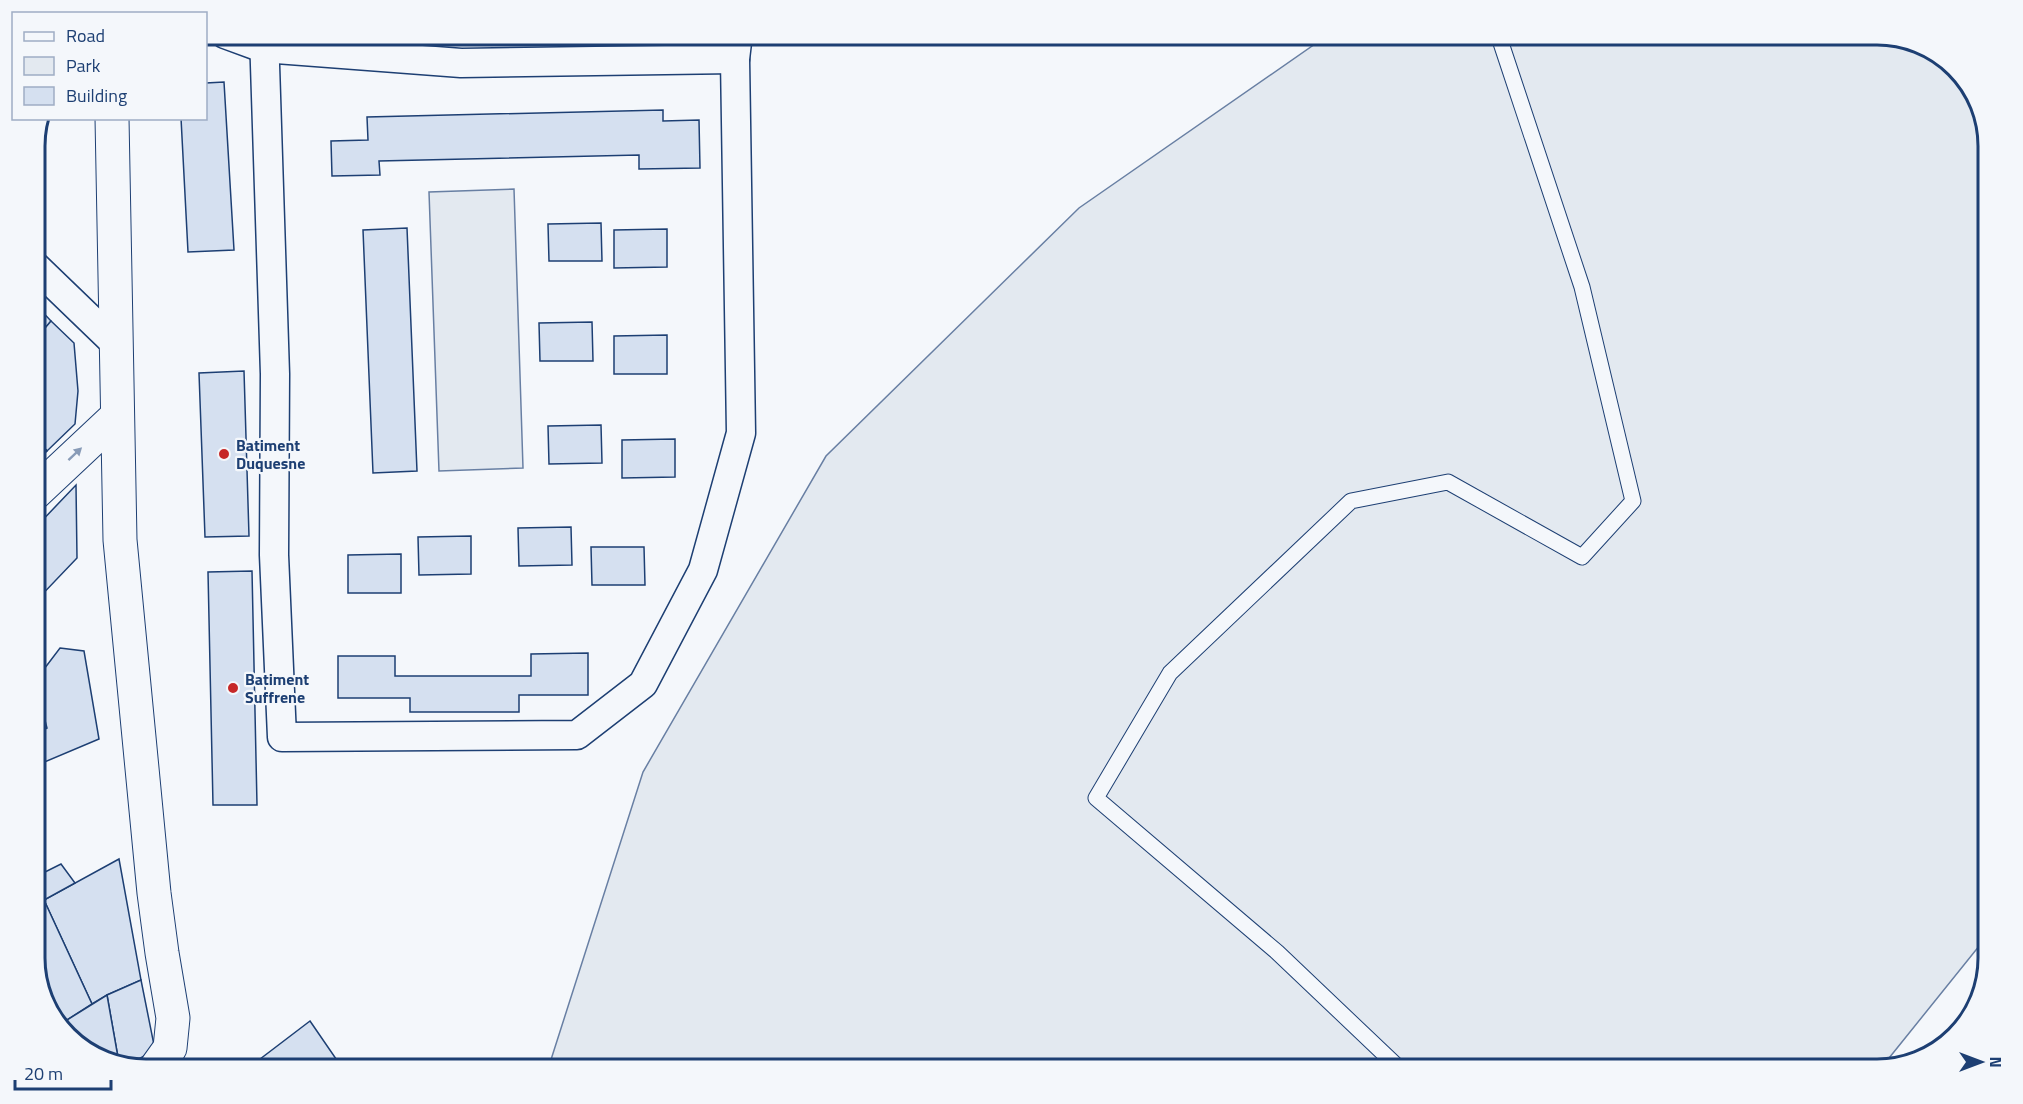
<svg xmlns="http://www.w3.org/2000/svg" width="2023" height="1104" viewBox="0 0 2023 1104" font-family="'Titillium Web',sans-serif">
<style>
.green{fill:#e3e9f0;stroke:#687fa3;stroke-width:1.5}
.building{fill:#d5e0f0;stroke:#1d3f73;stroke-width:1.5}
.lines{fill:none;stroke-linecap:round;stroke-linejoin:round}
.lane-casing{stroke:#1d3f73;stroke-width:17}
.street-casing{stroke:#1d3f73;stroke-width:31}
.secondary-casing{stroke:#1d3f73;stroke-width:35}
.lane{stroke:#f4f7fb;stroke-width:15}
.street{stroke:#f4f7fb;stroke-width:28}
.secondary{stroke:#f4f7fb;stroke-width:33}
.oneway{fill:#889bb7}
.poi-dot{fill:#c62828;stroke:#f4f7fb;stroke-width:2}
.labels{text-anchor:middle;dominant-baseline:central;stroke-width:4.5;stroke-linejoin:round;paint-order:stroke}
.poi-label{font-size:16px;font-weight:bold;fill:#1d3f73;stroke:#f4f7fb;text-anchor:start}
.rim{fill:none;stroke:#1d3f73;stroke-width:3}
</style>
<rect width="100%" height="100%" fill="#f4f7fb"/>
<g class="green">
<polygon points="1328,35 1877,35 1926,46 1970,85 1988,139 1988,935 1881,1068 1877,1069 548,1069 643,772 826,456 1079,208"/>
<polygon points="514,189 523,468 439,471 429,192"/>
</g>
<g class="building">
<polygon points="224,82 234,250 188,252 181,118 206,118 206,83"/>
<polygon points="663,110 663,121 699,120 700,168 639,169 639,155 379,161 380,175 332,176 331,141 368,140 367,117"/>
<polygon points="601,223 602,261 549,261 548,224"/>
<polygon points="407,228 417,471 373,473 363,230"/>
<polygon points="667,229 667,267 614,268 614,230"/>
<polygon points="35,304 51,321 35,340"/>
<polygon points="51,321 74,343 78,391 75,424 47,451 35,437 35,340"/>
<polygon points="592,322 593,361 540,361 539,323"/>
<polygon points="667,335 667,374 614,374 614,336"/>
<polygon points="244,371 249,536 205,537 199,373"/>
<polygon points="601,425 602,463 549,464 548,426"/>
<polygon points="35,437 47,451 35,463"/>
<polygon points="675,439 675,477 622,478 622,440"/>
<polygon points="76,485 77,558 35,602 35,528"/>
<polygon points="571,527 572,565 519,566 518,528"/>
<polygon points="471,536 471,574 419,575 418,537"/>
<polygon points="591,547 644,547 645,585 592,585"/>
<polygon points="401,554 401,593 348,593 348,555"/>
<polygon points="252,571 257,805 213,805 208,572"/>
<polygon points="60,648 84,651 99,739 35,766 35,734 47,728 35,681"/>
<polygon points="588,653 588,695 519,695 519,712 410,712 410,698 338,698 338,656 395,656 395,676 531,676 531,654"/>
<polygon points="119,859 141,980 107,995 92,1004 44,900"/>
<polygon points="61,864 75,883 35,905 35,877"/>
<polygon points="44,900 92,1004 59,1025 54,1020 35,965 35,905"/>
<polygon points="141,980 155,1050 128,1065 119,1063 107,995"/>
<polygon points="107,995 119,1063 97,1058 59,1025"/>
<polygon points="310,1021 343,1069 247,1069"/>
</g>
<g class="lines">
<defs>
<polyline id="lane" points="1400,1069 1277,952 1096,798 1170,673 1351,501 1448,482 1582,557 1633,501 1582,287 1498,34"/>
<g id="street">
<polyline points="225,34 263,48 461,63 735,59 738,34"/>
<polyline points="264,34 275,374 274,555 282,737 577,735 643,684 703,570 741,433 735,59"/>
<polyline points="35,266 117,345"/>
</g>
<g id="secondary">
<polyline points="112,118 120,540 154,893 162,953 173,1018 170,1048 155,1069"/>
<polyline points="35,493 116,417"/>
</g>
</defs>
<use href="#lane" class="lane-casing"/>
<use href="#street" class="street-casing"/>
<use href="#secondary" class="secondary-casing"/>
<use href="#lane" class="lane"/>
<use href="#street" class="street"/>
<use href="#secondary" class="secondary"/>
</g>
<defs><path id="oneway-solid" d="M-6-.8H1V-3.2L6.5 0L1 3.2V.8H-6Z" transform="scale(1.5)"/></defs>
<use class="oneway" href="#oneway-solid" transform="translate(75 454) rotate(-43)"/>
<g class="poi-dot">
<circle cx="224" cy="454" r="6"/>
<circle cx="233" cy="688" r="6"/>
</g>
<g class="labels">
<g class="poi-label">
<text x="236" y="445">Batiment<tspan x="236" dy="18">Duquesne</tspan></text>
<text x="245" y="679">Batiment<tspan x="245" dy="18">Suffrene</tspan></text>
</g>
</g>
<path d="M0 0H2023V1104H0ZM146 45H1877A101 101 0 0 1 1978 146V958A101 101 0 0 1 1877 1059H146A101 101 0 0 1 45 958V146A101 101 0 0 1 146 45Z" fill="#f4f7fb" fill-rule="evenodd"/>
<path class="rim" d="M146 45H1877A101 101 0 0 1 1978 146V958A101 101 0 0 1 1877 1059H146A101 101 0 0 1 45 958V146A101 101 0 0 1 146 45Z"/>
<rect x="12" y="12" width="195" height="108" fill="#f4f7fb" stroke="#9eadc5" stroke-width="1.5"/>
<rect x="24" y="32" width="30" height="9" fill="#f4f7fb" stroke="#9eadc5" stroke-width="1.5"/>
<text x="66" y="42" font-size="18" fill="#1d3f73">Road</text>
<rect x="24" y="57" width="30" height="18" fill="#e3e9f0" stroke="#9eadc5" stroke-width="1.5"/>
<text x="66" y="72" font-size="18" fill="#1d3f73">Park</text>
<rect x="24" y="87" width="30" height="18" fill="#d5e0f0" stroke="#9eadc5" stroke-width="1.5"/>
<text x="66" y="102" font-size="18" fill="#1d3f73">Building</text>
<g transform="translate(1981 1062) rotate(90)" stroke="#f4f7fb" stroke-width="4.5" paint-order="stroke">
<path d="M0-4.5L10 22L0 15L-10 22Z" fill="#1d3f73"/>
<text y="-9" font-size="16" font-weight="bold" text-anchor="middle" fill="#1d3f73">N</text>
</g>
<path d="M15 1080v9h96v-9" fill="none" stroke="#1d3f73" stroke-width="3"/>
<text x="24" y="1080" font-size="18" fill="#1d3f73" stroke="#f4f7fb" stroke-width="4.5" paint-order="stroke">20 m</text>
</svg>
